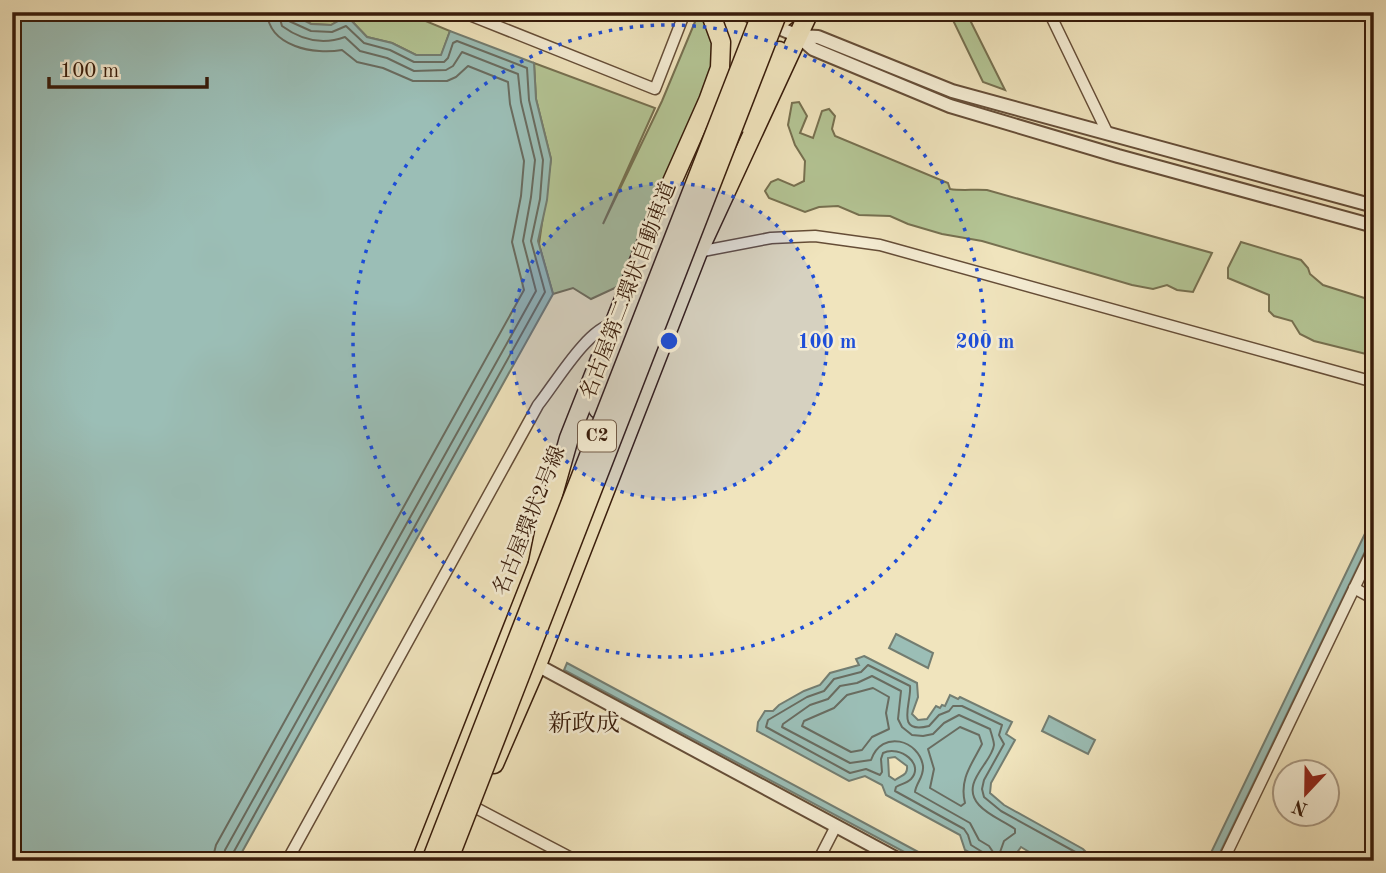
<svg xmlns="http://www.w3.org/2000/svg" width="1386" height="873" viewBox="0 0 1386 873" font-family="'Old Standard TT','Noto Serif JP',serif">
<style>
.green{fill:#b4c595;stroke:#767050;stroke-width:2}
.water{fill:#9bbeb6;stroke:#737d71;stroke-width:2;fill-rule:evenodd}
.lines{fill:none;stroke-linecap:round;stroke-linejoin:round}
.shore{stroke:#696c60;stroke-width:2}
.minor-casing{stroke:#654d37;stroke-width:13}
.tertiary-casing{stroke:#654d37;stroke-width:16}
.trunk-casing{stroke:#371b0a;stroke-width:21}
.minor{stroke:#f5edd4;stroke-width:10}
.tertiary{stroke:#f5edd4;stroke-width:12}
.trunk{stroke:#f0e4bd;stroke-width:18}
.motorway-bridge-casing{stroke:#371b0a;stroke-width:21;stroke-linecap:butt}
.motorway-bridge{stroke:#f0e4bd;stroke-width:18}
.ring{fill:none;stroke:#1d4ed8;stroke-width:3.5;stroke-dasharray:3.5 7}
.labels{text-anchor:middle;dominant-baseline:central;stroke-width:5;stroke-linejoin:round;paint-order:stroke}
.shield{fill:#f5edd4;stroke:#705a47;stroke-width:2}
.shield-label{font-size:19px;font-weight:bold;fill:#371b0a}
.street-label{font-size:21px;fill:#371b0a;stroke:#f5edd4}
.quarter-label{font-size:24px;fill:#371b0a;stroke:#f5edd4}
.centre{fill:#1d4ed8;stroke:#f5edd4;stroke-width:3.5}
.ring-label{font-size:21px;text-anchor:middle;font-weight:bold;fill:#1d4ed8;stroke:#f5edd4;stroke-width:5;stroke-linejoin:round;paint-order:stroke}
</style>
<rect width="100%" height="100%" fill="#f0e4bd"/>
<filter id="stains"><feTurbulence type="fractalNoise" baseFrequency=".00286" numOctaves="4"/><feColorMatrix values="0 0 0 0 .2 0 0 0 0 .09 0 0 0 0 .02 0 0 0 .5 -.17"/></filter>
<radialGradient id="worn" r=".72"><stop offset=".6" stop-color="#630" stop-opacity="0"/><stop offset="1" stop-color="#630" stop-opacity=".3"/></radialGradient>
<g class="green">
<polygon points="288,12 404,12 450,31 441,56 416,55 392,43 367,37 347,16 331,25 311,24"/>
<polygon points="949,12 966,12 1005,90 983,82"/>
<polygon points="697,17 706,22 722,58 630,281 591,299 573,288 553,294 539,244 551,159 536,99 534,63 655,108 603,224 662,101"/>
<path d="M799,102l8,14 -7,17 13,5 9,-27 7,-2 6,7 -3,13 3,7 113,47 2,6c12,2 24,0 37,1l225,63 -19,39 -16,-2 -10,-5 -14,4 -21,-4 -150,-44 -40,-7 -34,-10 -18,-8 -31,-1 -21,-9 -19,1 -14,5 -36,-14 -4,-7 6,-9 7,-3 16,7 10,-5 1,-20 -10,-16 -7,-20 4,-22z"/>
<polygon points="1241,242 1301,260 1308,268 1310,274 1323,285 1374,301 1374,356 1314,341 1300,334 1292,321 1274,316 1269,311 1269,295 1228,278 1228,268"/>
</g>
<g class="water">
<polygon points="12,12 288,12 311,24 331,25 347,16 367,37 392,43 416,55 441,55 450,31 534,63 536,99 551,159 547,200 538,241 553,294 237,861 12,861"/>
<polygon points="1374,515 1374,533 1216,861 1207,861"/>
<polygon points="896,634 933,653 928,668 889,648"/>
<path d="M864,656l53,27 1,14 -6,17 6,6 9,-1 9,-13 4,2 2,-3 3,1 5,-11 8,4 2,-2 52,25 -6,12 9,6 -24,43 -1,10 14,12 79,44 12,12h-51l-23,-14 -5,7 7,7h-38l-20,-11 -5,-15 -74,-40 -4,-10 -17,-9 -16,5 -92,-50 1,-9 7,-11h8l6,-6 25,-14 16,-6 10,-12 29,-8 -3,-6zM895,757l12,9c1,9 -5,9 -12,14l-6,-4 -1,-18z"/>
<polygon points="567,663 935,861 921,861 564,670"/>
<polygon points="1049,716 1095,740 1088,754 1042,731"/>
</g>
<g class="lines">
<g class="shore">
<path d="M872,676l29,15 -3,28 4,8 10,8 11,1 10,-2 11,-11 15,-8 31,14c1,4 4,12 4,16 -2,18 -35,38 -15,60 10,11 25,16 36,24v4l-11,8 -5,14h-4l-6,-9 -10,-6 -9,-17 -55,-31c1,-9 9,-15 8,-26 -4,-26 -41,-37 -52,-6l-21,3 -68,-36 1,-3 27,-19 18,-6 12,-13 17,-3z"/>
<polygon points="873,688 889,697 886,713 889,729 872,737 862,750 851,752 802,726 804,721 834,708 847,695"/>
<path d="M960,727l19,8 3,9c-10,20 -23,35 -17,59l-4,3 -31,-18 4,-19 -6,-20z"/>
<path d="M212,861l4,-16 308,-555 -12,-48 9,-46 3,-35 -14,-57 -2,-22 -40,-16 -12,11 -9,4h-34l-30,-13 -26,-6 -15,-12c-27,5 -73,-3 -75,-38"/>
<path d="M223,861l2,-11 311,-559 -13,-50 8,-44 4,-37 -14,-58 -3,-28 -56,-22 -9,14 -7,4 -32,1 -27,-13 -27,-7 -15,-14c-22,8 -44,3 -63,-11l-4,-14"/>
<polyline points="231,861 232,855 545,292 531,241 540,199 543,160 529,100 527,68 457,41 453,43 448,58 444,62 414,62 390,50 364,43 346,26 332,32 311,31 289,21 287,12"/>
<path d="M986,861l-2,-8 -13,-8 -3,-10 -4,-6 -69,-38 1,-4c5,-3 11,-4 15,-8 14,-15 -11,-34 -28,-26l-2,6 1,13 -2,3 -14,-6 -16,4 -84,-46 2,-7 39,-23 17,-6 10,-12 27,-7 7,-7 42,21c2,16 -16,49 19,40l10,-11 10,-4 4,-5h9l40,19 -3,10 5,9 -20,36 -2,9 2,8 17,14 78,43 7,7"/>
</g>
<defs>
<g id="minor">
<polyline points="462,12 655,89 685,12"/>
<polyline points="1049,12 1107,132"/>
<polyline points="698,252 771,238 815,236 880,245 1374,382"/>
<polyline points="1354,588 1374,599"/>
<polyline points="476,808 577,861"/>
<path d="M287,861l251,-456c17,-21 49,-76 75,-81"/>
<polyline points="818,861 836,826"/>
<polyline points="1223,861 1374,547"/>
</g>
<g id="tertiary">
<polyline points="741,12 798,36 813,49 950,106 1118,156 1374,226"/>
<polyline points="798,36 818,37 952,91 1374,206"/>
<polyline points="537,665 901,861"/>
</g>
<g id="trunk">
<polyline points="774,25 790,12"/>
<polyline points="742,123 779,51"/>
<polyline points="598,409 664,234 684,194"/>
<polyline points="538,563 549,509 569,438 656,218 708,101 720,68 721,42 710,12"/>
<polyline points="494,764 537,665 698,252 809,12"/>
<polyline points="421,861 541,556"/>
</g>
</defs>
<use href="#minor" class="minor-casing"/>
<use href="#tertiary" class="tertiary-casing"/>
<use href="#trunk" class="trunk-casing"/>
<use href="#minor" class="minor"/>
<use href="#tertiary" class="tertiary"/>
<use href="#trunk" class="trunk"/>
<defs>
<g id="motorway-bridge">
<polyline points="431,861 762,12"/>
<polyline points="448,861 778,12"/>
</g>
</defs>
<use href="#motorway-bridge" class="motorway-bridge-casing"/>
<use href="#motorway-bridge" class="motorway-bridge"/>
</g>
<circle cx="669" cy="341" r="158" fill="#1d4ed8" fill-opacity=".12"/>
<g class="ring">
<circle cx="669" cy="341" r="158"/>
<circle cx="669" cy="341" r="316"/>
</g>
<g class="labels">
<rect class="shield" x="578" y="420.5" width="38" height="31" rx="5"/>
<g class="shield-label">
<text x="597" y="436">C2</text>
</g>
<g class="street-label">
<text transform="translate(629 291) rotate(-69)">名古屋第二環状自動車道</text>
<text transform="translate(530 521) rotate(-68)">名古屋環状2号線</text>
</g>
<g class="quarter-label">
<text x="584" y="725">新政成</text>
</g>
</g>
<circle cx="669" cy="341" r="10" class="centre"/>
<g class="ring-label">
<text x="827" y="348">100 m</text>
<text x="985" y="348">200 m</text>
</g>
<rect width="1386" height="873" fill="none" stroke="#f0e4bd" stroke-width="42"/>
<rect x="14" y="14" width="1358" height="845" fill="none" stroke="#371b0a" stroke-width="3.5"/>
<rect x="21" y="21" width="1344" height="831" fill="none" stroke="#371b0a" stroke-width="2"/>
<g transform="translate(1306 793) rotate(202)"><circle r="33" fill="#f5edd4" stroke="#a99983" stroke-width="2"/>
<path d="M0-5L12 26L0 18L-12 26Z" fill="#8f2418"/>
<text y="-10" font-size="19" font-weight="bold" text-anchor="middle" fill="#371b0a">N</text>
</g>
<path d="M49 77v10h158v-10" fill="none" stroke="#371b0a" stroke-width="3.5"/>
<text x="60" y="77" font-size="21" fill="#371b0a" stroke="#f5edd4" stroke-width="5" paint-order="stroke">100 m</text>
<rect width="100%" height="100%" filter="url(#stains)"/>
<rect width="100%" height="100%" fill="url(#worn)"/>
</svg>
